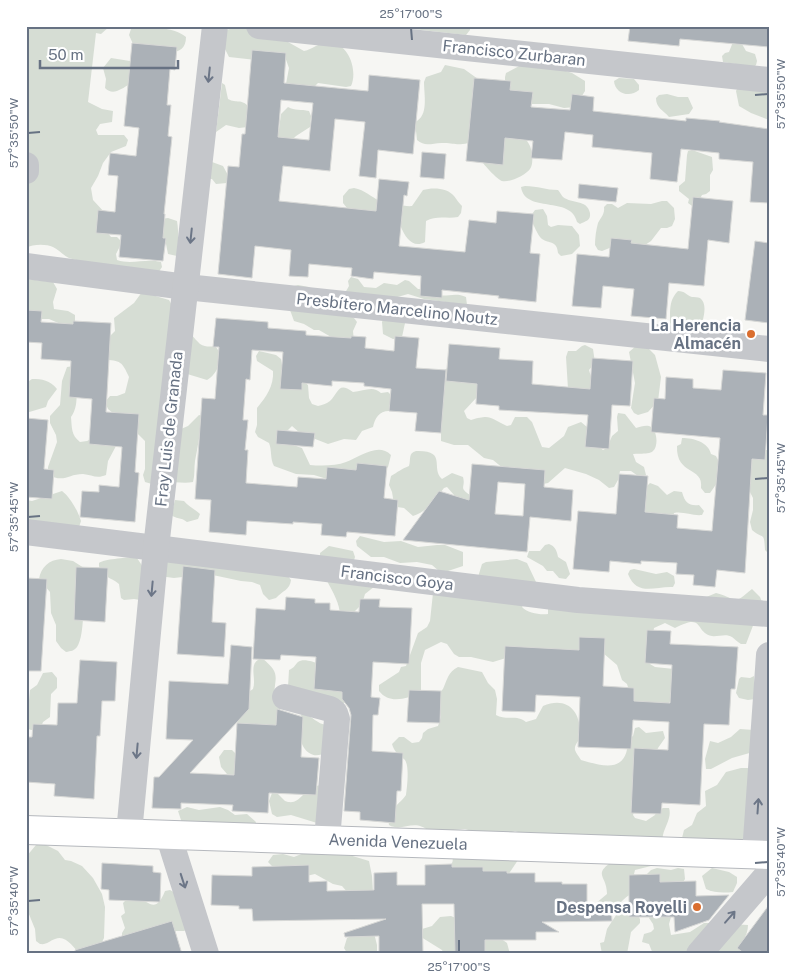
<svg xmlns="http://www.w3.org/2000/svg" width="795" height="980" viewBox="0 0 795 980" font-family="'Public Sans',sans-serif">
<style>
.green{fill:#d6ddd4}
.building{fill:#abb1b7;stroke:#d7d8d6;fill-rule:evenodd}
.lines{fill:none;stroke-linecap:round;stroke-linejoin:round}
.major-casing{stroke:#b5b8bd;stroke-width:30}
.minor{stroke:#c5c7cb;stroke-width:26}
.major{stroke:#fff;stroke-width:28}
.oneway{stroke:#6c7687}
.ticks{fill:none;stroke:#677283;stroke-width:2}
.poi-dot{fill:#da6e2f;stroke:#fff;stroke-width:2}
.labels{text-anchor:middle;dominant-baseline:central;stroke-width:5;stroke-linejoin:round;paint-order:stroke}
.street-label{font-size:16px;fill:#677283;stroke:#fff}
.poi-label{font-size:16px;font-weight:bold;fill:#677283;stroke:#fff;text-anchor:end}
.neatline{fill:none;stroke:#677283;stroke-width:2}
.ticks-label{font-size:12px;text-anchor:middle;fill:#677283}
</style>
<rect width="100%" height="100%" fill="#f6f6f3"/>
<g class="green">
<path d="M26,26h84l-9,8 -5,-1 -8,69 14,7 11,2 -1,11 -12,2 -4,6 2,5h26l4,5 -2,6 -15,6 -8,11 -5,13 -7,12 2,12 12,13 2,19 4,5h6l5,5 -6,12 1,6c15,5 29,-2 44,2l1,5 -4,6c-29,-4 -61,-6 -89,-15 -6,-3 -10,-8 -16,-11 -7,-3 -20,-3 -27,1z"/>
<path d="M132,26c14,0 43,1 54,11 0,27 -37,11 -53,7l-4,-9z"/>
<path d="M248,26l40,16 16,9c9,-2 15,-9 26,-8 19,0 28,28 21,43l-5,1 -28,-4 -5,5 -27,-4 3,-16 -4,-11 -28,3 -28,-3 -6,-12 2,-14c8,-5 15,0 23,-5z"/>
<polygon points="386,26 470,26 470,30 466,35"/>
<polygon points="733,42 742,44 746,51 755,54 757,61 756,65 754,67 723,62 722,56 725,53 729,52"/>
<path d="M111,58l19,3 6,6 -6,17c-9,5 -17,12 -25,4l1,-9 -3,-11z"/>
<polygon points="523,64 566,71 572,73 585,81 585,91 575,107 564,108 549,104 531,104 510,91 505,82 505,77 506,73"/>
<path d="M445,65l19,4 14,10 -10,64c-12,3 -13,0 -24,0 -11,-1 -18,5 -27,-3l-2,-18c14,-6 9,-27 9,-40l2,-5 15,-5z"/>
<polygon points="769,77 769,120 751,113 739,106 736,91 738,87"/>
<path d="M619,78l15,1 5,6v5c-9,8 -24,4 -25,-9z"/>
<path d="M222,83l3,2 3,14c9,5 13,-1 21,8l-1,20 -9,1 -13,-3 -10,7z"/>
<path d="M667,94l11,3h10l5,11 -4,6 -20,3c-6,-7 -13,-9 -13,-19l3,-3z"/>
<path d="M288,107c7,4 13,2 21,4l2,5 -1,11 -14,9 -8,8 -20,-13 11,-2 2,-15z"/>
<path d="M515,128c5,5 12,11 15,18 2,5 4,18 0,23 -4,6 -21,14 -28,12 -4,-1 -16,-14 -19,-18l15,-23z"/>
<polygon points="692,150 712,157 713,170 710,175 710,191 706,194 702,195 695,208 688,203 689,199 679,191 679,186 685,181 687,155 688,151"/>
<polygon points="212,162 223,166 230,179 227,183 216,184 212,179 209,179"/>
<path d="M525,186c13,0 21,4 33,4 2,2 3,5 5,7 9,7 24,2 27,16 1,8 -5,8 -10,11l-3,-2c-6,-27 -52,-8 -56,-35z"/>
<path d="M354,188c11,2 17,9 26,13 6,2 27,6 32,5l11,-16c10,-3 25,-2 31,6 3,4 5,7 8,10l-1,7 -3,4c-11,2 -22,-2 -32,4l-1,21c-12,7 -20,-5 -24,-15l-50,-14 -8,-10v-7l6,-7z"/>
<path d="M662,201h5l7,7 1,11 -3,7 -5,2h-6l-10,13 -6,4 -33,2 -10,4 -4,-1 -3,-5c0,-7 1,-15 3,-22 3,-6 7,-9 6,-16l3,-3h5l6,4 9,-5 24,1z"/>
<path d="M543,209l4,7 1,9 3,2 7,-2 14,1 7,9 1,11 -8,8 -11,2 -3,-3c-1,-13 -9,-9 -16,-14 -5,-4 -9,-16 -12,-22l5,-7z"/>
<path d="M168,218l9,3c2,12 1,23 0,35l-9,-2 -2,-10 -5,-6v-19z"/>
<path d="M351,277l7,2 6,8 12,1 8,-5 13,2 8,-5 4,1 9,8c11,0 11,3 20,6 9,2 18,-3 28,2l1,8 -43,-6 -16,-5 -14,4 -49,-5 4,-7 -1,-5z"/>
<polygon points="26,279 53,282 57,289 53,302 54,309 68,311 75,315 75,321 70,328 49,319 42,319 26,322"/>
<polygon points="298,285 309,287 354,318 357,322 353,331 354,342 331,337 319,330 314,330 304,324 294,321 290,310 294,286"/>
<path d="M678,291c7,0 8,4 14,6 2,0 6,0 8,1 9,7 2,23 1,31h-31c1,-14 -3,-27 8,-38z"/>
<path d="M142,292l27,8c7,13 20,34 31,44 5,3 10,3 15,2 10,10 3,28 -8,34l-23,-7 -3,56 7,-3 11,-11 4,1c-3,15 -5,30 -8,45 -1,7 0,14 -2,21 -13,3 -29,-4 -41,2l-7,-2 -2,-7 2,-6v-28l-10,-10 -27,-22 -3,-7 5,-6h7l8,-3 4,-16c-7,-15 -8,-17 -26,-17l7,-24 5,-5 -1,-13 20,-15z"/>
<polygon points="384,317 405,323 402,337 393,339 383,334 382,322"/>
<polygon points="585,345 593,349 595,363 589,370 595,391 568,389 566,357 568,351 576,351 582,346"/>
<polygon points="636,346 649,349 655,355 661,377 658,401 648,412 638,415 634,413 631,408 635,383 629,352"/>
<path d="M259,351l17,4 5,4 1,6 26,20 1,13 3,6 6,2c4,-1 8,-2 12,-5 9,-9 8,-20 23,-9 11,-1 20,-7 28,1l7,-1 4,4 1,11 -4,4c-10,0 -14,7 -16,16l-11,4 -6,9 -12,-1 -16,5 -28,-11 -8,-7 -4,4 -6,1c5,15 7,12 20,17l8,17c11,1 26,1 36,-3 14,-5 32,-20 45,-7l-3,12 -5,4 -28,-1 -10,5 -18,4 -13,-4 -18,-1 -22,-8c-4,-7 -2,-16 -5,-23l-11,-6 -3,-5 2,-7v-17c9,-11 17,-22 16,-37l-16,-10 -1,-5z"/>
<path d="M74,366c1,15 7,38 -3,51 1,11 0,18 9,25l7,-1 6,-3 23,8 -8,15 -2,14c-9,4 -14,0 -23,-1 -15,0 -18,9 -35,1v-8l9,-25 -1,-7 -6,-12v-7l10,-11 2,-24 5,-14z"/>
<path d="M448,368l29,9 1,19 -14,15 3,7 4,2c21,-6 18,-2 36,6l4,-1 4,-8h12l5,5 10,25 7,1 15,-12 4,-9 13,-5 6,5 8,17 8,6 4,-2 5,-12 6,-5 -1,-14 1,-4 7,1 11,14c4,-1 9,-3 13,-2 8,2 10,20 4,25 -4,4 -14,2 -20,3l3,8 8,5 2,8 -8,1 -7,-5h-11l-2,9 -4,7 -5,1 -10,-8 -13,-6 -21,-6 -17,15 -5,1 -14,-12 -1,-4 -24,1 -11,-9 -9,-2 -16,-13h-14l-13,-4v-15l3,-56z"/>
<path d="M32,379c10,0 18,1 25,10l-9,12 -2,6 -20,6v-30z"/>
<path d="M682,438c12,0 26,4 29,16l5,2 5,10 -4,17 -7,10h-5l-4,-5c3,-22 -25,-12 -24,-42l4,-2z"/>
<path d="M763,450h6v104l-4,-4c-1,-20 -2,-10 -13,-20l-2,-8 3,-12v-12l-5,-10 3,-27 6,-7z"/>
<path d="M416,451c32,-1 14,17 26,28l10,-6 11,4c3,11 -5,10 7,18v4l-2,3 -11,3 -3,-10 -7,-8 -3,1c-9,11 -17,24 -31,28l-9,-8 -7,-1 -3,-3 -2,-12 -3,-7 2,-9c7,-4 10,-7 18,-10 2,-7 -1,-13 7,-15z"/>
<path d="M650,483l8,3 9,9 7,-4 8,1c3,11 7,14 17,13l5,6 -2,4c-10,1 -19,-4 -28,-2l-1,4 -28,-1 1,-29z"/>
<path d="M62,491c8,6 16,20 19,30l-2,6 -53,-1v-26l6,1z"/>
<path d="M175,500l9,1c5,6 12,9 16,13l-2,5 -11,3c-6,-5 -11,-3 -16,-7z"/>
<polygon points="360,536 384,542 401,541 418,547 437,545 445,545 463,552 463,566 448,571 439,571 432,565 417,562 400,563 384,557 371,557 357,546 356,541"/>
<path d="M549,544c6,2 8,7 9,13l8,5 4,12 -4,5 -7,-1 -6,-7h-6l-4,-5 -16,-9 2,-6h11l5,-6z"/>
<polygon points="329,546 353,551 355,557 353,564 320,561 320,553"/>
<path d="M158,556l130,20 3,4c-1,10 -9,11 -15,18l-7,2 -6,-6 -3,-9 -8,-3 -11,-1 -33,-7 -34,4 -15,-2z"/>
<path d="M133,557l4,1 6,9 -3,33 -6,-1 -10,1 -3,-2 -2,-14c-8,-7 -21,-8 -20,-21 5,-4 26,-5 34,-6z"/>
<path d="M61,559l12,2 11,7c-1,17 2,67 -7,79 -3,4 -6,4 -11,5l-5,-4 -5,-7v-16l-5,-12 -1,-21 -11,-13c2,-12 10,-19 22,-20z"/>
<path d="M517,559l10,4 9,19 -14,25c5,6 18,8 26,7v-5l156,-11 12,-5c24,6 14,14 36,-4l8,8 2,5 -16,42h-5c-4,-2 -6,-5 -9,-7 -6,-4 -14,0 -20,-1 -18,-4 -7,-24 -37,-8l-10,-5 -11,5 -5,30 1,6 5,3 19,2 3,24 -10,12 -31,-2 -4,-3 -5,-16 -5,-4 -5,-15 -14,-12 -97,5 -13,4 -22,-5h-12l-5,-3 -7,-10 -6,-2 -16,8 -4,13v30c-14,5 -31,12 -42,-2v-6l20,-13 2,-5 5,-1 12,-33 9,-6 3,-6 3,-28 45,-16 4,-13 4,-2z"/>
<path d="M634,569l22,5 11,-2 7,4 1,7 -2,4c-18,-1 -36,10 -45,-13l2,-4z"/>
<path d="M327,581l48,5 -10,8 -3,10 -9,9 -8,89 -3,3 -54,-18 1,-17c5,-2 6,-5 9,-8 5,-4 16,0 21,2l21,-48c0,-12 -7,-24 -13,-35z"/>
<path d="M262,658c19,16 13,17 12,39l6,9 1,24 -39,-2 -6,-7 11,-28 6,-4c4,-12 -6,-26 9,-31z"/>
<path d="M458,667l24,5 6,11 7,7 2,9 -1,16c10,6 21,-1 30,7l10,-3 7,-13c24,-10 38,5 37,29 0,6 -6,9 -5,15 1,3 4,7 6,10 24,7 47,13 47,-21l5,-3 2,-8 4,-1 7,6 17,-2 2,7 -7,10 -25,67 2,3 11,3 9,-6 2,-4 6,-3h6c3,9 -4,18 -6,27 -1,5 0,11 1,17l-13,14 -16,4 -1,4 3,4 -5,16c-8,3 -14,11 -18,18l-5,1 -13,-5 -1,-4 12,-10c0,-19 -15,-19 6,-33l6,-23 -6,-2c-21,7 -49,-1 -71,-3 -9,-1 -19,1 -27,-2l-12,4 -22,-4 -6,1 -10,-3 -35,3c-16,-15 -27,1 -41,-7 -3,-14 11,-21 17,-30 1,-8 4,-31 -2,-36 -6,-4 -10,-8 -12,-15l7,-7h5l8,6 7,-1 3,-4 1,-5 5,-4 10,-3 3,-9 -2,-24 4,-4c4,-9 5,-17 15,-22z"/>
<path d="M52,672l5,6v10l-6,6 -1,23 -7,5 -2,5c-5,3 -8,5 -14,1l-1,-27 3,-1 1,-10 7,-5 6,-12z"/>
<polygon points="754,676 755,699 748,700 739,698 736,693 739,679 741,677 750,678"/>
<path d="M302,714c12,2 14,10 25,11v28c-5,1 -11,4 -16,1 -12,-5 -16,-31 -9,-40z"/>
<polygon points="740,729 754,730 753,752 732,758 711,769 706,769 705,759 710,741 718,743 731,737"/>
<polygon points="224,750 232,750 239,757 235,775 227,774 221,767 219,757"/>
<polygon points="741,768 748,768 751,770 763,841 681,842 684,830 692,825 697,813 706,806 705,791 717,785 726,772"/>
<path d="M321,785l-4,38 -26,-8 -14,2 -5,-3 -3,-13 3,-8 6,1 7,7c8,3 12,0 18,-6l-2,-6z"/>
<polygon points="187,807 199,810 220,807 228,810 235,815 247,814 256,822 254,829 182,823 178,811"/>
<path d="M42,843l16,8 7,9 6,1 11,5 11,12 9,16 3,13 -1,31 -3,6 -20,10c-8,-6 -15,-20 -26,-15 -6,2 -8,6 -15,5l-4,-3 -1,-12 -9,-22v-50l10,-12z"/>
<polygon points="333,850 369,861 372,876 373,892 349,894 342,886 333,884 315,874 306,876 273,867 268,862 273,855 283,854 294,857 304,853"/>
<path d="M450,850l70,7 -12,18 -60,-8c7,-5 5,-9 2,-17z"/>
<polygon points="657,868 671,870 678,868 684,869 685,879 682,884 662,883 649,878 647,874 651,870"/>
<path d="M712,868l17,4 8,5v6l-4,9c-9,1 -19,1 -27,-3l-4,-13z"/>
<path d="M170,890l9,5 10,33 -5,3h-17l-45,9v-7l3,-5 -4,-12 4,-3 -2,-10 5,-5 9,-3c14,11 20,16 28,-4z"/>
<polygon points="624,903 633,907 640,919 640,923 631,932 627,954 602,954 600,943 604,942 607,929"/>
<path d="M654,912l17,5 -2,7 2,11 19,-3 14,-9h5l39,2c0,11 -8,18 -8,29h-87l-4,-10 -7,-2 2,-8 7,-2 3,-3 -1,-5 -4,-6z"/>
<polygon points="451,916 497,936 507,943 510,954 444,954 442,950 421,937 422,929 432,926 440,917"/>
<polygon points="357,933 374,933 377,945 377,954 347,953 344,948 347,938"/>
</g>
<g class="building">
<polygon points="630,26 769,26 769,47 680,39 679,46 628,41"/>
<polygon points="132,43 177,47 175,70 170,69 167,105 171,105 168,136 172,137 164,214 165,214 163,238 166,238 163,261 119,257 121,235 96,233 98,210 115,212 118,176 108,175 110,153 136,156 139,128 124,126"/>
<path d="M252,50l34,3 -2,30 84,8 1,-16 51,5 -7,74 -35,-4 -2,28 -17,-2 6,-54 -30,-3 -5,52 -47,-5 -4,35 97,10 3,-32 30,3 -2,14 -3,-1 -5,51 66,6 4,-32 27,3 1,-12 37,3 -4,39 10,1 -4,48 -38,-4 1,-2 -57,-6v8l-22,-2 1,-20 -47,-4 -1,7 -22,-3 1,-8 -43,-4 -1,13 -19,-1 2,-26 -36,-4 -3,32 -34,-4 10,-108 11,1 3,-33h3zM281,100l32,3 -4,37 -31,-3z"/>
<polygon points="474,78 511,81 510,90 533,92 531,107 570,110 572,94 594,97 593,111 686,121 686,118 720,121 719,122 769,129 769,203 750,202 753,162 719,159 719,153 681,149 677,182 650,179 652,153 592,147 593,135 565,132 562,160 531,158 533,141 505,138 503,165 466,161"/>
<polygon points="422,152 446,154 444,179 420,177"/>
<polygon points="579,184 618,188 616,202 578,198"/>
<polygon points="693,197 733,201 729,243 708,240 704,286 669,283 666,319 631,316 634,289 603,286 601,308 572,306 577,254 609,257 611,238 632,240 631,243 688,249"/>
<polygon points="755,241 769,243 769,323 745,320"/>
<polygon points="26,310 42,311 41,322 73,324 73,321 111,323 106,412 139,414 135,472 139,473 135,522 80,517 82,491 99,492 99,485 119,487 122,447 89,444 92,399 69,397 71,361 41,359 42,343 26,342"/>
<polygon points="216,318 268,322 268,328 306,331 306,335 351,338 351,336 366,337 365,348 394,351 395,336 419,338 416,368 446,370 441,433 415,431 417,413 389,411 391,389 364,386 364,383 332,381 332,386 302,383 302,390 280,389 283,352 252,350 250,380 246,379 243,420 248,420 245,450 248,450 246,483 297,487 298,477 326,479 327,467 356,470 357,463 387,466 384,498 398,500 395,536 347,532 346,537 321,535 322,524 293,522 293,524 247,521 246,535 209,532 211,500 195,499 202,398 215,399 219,347 213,347"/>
<polygon points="449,344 500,348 499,359 533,361 532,384 590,389 592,358 633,361 630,406 612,405 609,449 585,447 588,415 499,410 499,406 476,404 477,384 446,381"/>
<polygon points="723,370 766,373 763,415 768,415 765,460 752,459 745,573 717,570 715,587 693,585 694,575 676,574 677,563 641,561 641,564 610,561 609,572 573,569 578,511 616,514 619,474 648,476 645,512 678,515 677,528 712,531 720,438 651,432 654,398 665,399 666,377 693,379 693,388 721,390"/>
<polygon points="26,418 48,420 44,469 54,470 52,499 26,497"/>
<polygon points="277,430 315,433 313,447 276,444"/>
<path d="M472,464l73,6 -1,17 29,3 -2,31 -41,-4 -3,35 -124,-12 36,-49 30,9zM498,482l27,2 -2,32 -28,-2z"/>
<polygon points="183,566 215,570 212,622 226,623 224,657 177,654"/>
<polygon points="76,567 108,568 105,622 74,620"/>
<polygon points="26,578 47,579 41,671 26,671"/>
<polygon points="286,597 315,599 315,603 330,603 330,610 359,612 360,599 380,599 379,607 412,608 409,664 373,662 371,697 380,698 378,715 373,715 372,751 403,753 401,791 397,791 395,823 360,820 360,812 344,811 351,715 349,708 342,699 342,692 314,689 316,657 281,655 280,660 253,659 256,608 285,610"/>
<polygon points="647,630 671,631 670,644 738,647 735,689 731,689 729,725 704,724 700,805 662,803 661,814 631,813 634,748 668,750 669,722 633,720 631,749 578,747 580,697 536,695 535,712 502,711 505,646 579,650 579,637 605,638 603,686 634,688 634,701 670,703 672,665 645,663"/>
<polygon points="231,645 252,647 249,709 190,773 234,775 237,723 276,725 277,709 303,717 301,757 319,758 316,795 269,793 268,813 232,811 233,805 181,803 181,809 152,808 154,777 159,777 193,740 166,739 169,681 228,684"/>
<polygon points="80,660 117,662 115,701 102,701 100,736 97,736 94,799 54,796 55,784 26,782 26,737 32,737 33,724 57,725 58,703 77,703"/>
<polygon points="409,690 441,691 440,723 407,722"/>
<polygon points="102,863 153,866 153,872 161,873 160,902 109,900 109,890 101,889"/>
<polygon points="452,864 452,867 483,867 483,871 507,871 507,873 535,873 535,882 562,882 562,884 587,884 587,906 611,906 612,921 542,922 559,932 536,932 536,940 485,940 485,954 455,954 454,904 422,904 423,954 379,954 379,936 345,937 344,933 386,919 253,921 252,909 239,909 239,906 211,905 212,875 252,876 252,867 309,865 309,882 327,881 327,891 374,890 374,873 397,872 397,885 425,885 425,865"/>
<polygon points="660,874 660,882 696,881 696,896 729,895 709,920 675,932 674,917 629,917 629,875"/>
<polygon points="769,905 769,954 745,954 737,948"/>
<polygon points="172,921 182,954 76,954 75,950"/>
</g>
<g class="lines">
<defs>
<polyline id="major" points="26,830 769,855"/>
</defs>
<use href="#major" class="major-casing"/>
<g class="minor">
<polyline points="259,26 769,80"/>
<polyline points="26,165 26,171"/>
<polyline points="26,266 186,287 769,349"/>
<polyline points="26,532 578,600 769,614"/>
<polyline points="285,697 330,709 335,713 337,719 327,840"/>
<polyline points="129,833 156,548 215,26"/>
<polyline points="168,834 206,954"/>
<polyline points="755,854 769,655"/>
<polyline points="699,954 769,873"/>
</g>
<use href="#major" class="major"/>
</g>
<defs><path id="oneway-shaft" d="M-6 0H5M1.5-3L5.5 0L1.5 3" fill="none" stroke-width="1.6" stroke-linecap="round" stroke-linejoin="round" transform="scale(1.25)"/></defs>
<g class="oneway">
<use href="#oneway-shaft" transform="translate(209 75) rotate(96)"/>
<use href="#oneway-shaft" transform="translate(191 236) rotate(96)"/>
<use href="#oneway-shaft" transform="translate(152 589) rotate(95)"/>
<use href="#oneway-shaft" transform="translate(137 751) rotate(95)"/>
<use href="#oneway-shaft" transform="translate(758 806) rotate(-86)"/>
<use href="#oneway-shaft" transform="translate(183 881) rotate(72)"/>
<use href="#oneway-shaft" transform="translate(730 917) rotate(-49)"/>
</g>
<path class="ticks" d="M411,28l1,12M755,95l13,-1M28,133l12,-1M755,479l13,-1M28,517l12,-1M755,863l13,-1M28,901l12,-1M459,940v12"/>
<g class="poi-dot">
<circle cx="751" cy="334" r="5"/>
<circle cx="697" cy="907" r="5"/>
</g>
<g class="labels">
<g class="street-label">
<text transform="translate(514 53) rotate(6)">Francisco Zurbaran</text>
<text transform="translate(397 309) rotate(6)">Presbítero Marcelino Noutz</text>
<text transform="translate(169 429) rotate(-84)">Fray Luis de Granada</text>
<text transform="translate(397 578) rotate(7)">Francisco Goya</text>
<text transform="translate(398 842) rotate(2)">Avenida Venezuela</text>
</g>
<g class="poi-label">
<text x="741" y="325">La Herencia<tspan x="741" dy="18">Almacén</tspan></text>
<text x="687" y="907">Despensa Royelli</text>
</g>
</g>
<rect width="795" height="980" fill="none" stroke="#ffffff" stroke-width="55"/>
<path d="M40 60v8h138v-8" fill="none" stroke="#677283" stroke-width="2.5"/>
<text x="48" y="60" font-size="15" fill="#677283" stroke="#ffffff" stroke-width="4" paint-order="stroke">50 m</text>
<rect x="28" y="28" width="740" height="924" class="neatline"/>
<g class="ticks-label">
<text x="411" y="18">25°17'00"S</text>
<text transform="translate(781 94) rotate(-90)" y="4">57°35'50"W</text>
<text transform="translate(14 133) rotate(-90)" y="4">57°35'50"W</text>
<text transform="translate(781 478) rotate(-90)" y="4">57°35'45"W</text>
<text transform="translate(14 517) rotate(-90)" y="4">57°35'45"W</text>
<text transform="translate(781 862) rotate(-90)" y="4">57°35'40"W</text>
<text transform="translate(14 901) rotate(-90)" y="4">57°35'40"W</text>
<text x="459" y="971">25°17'00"S</text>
</g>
</svg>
